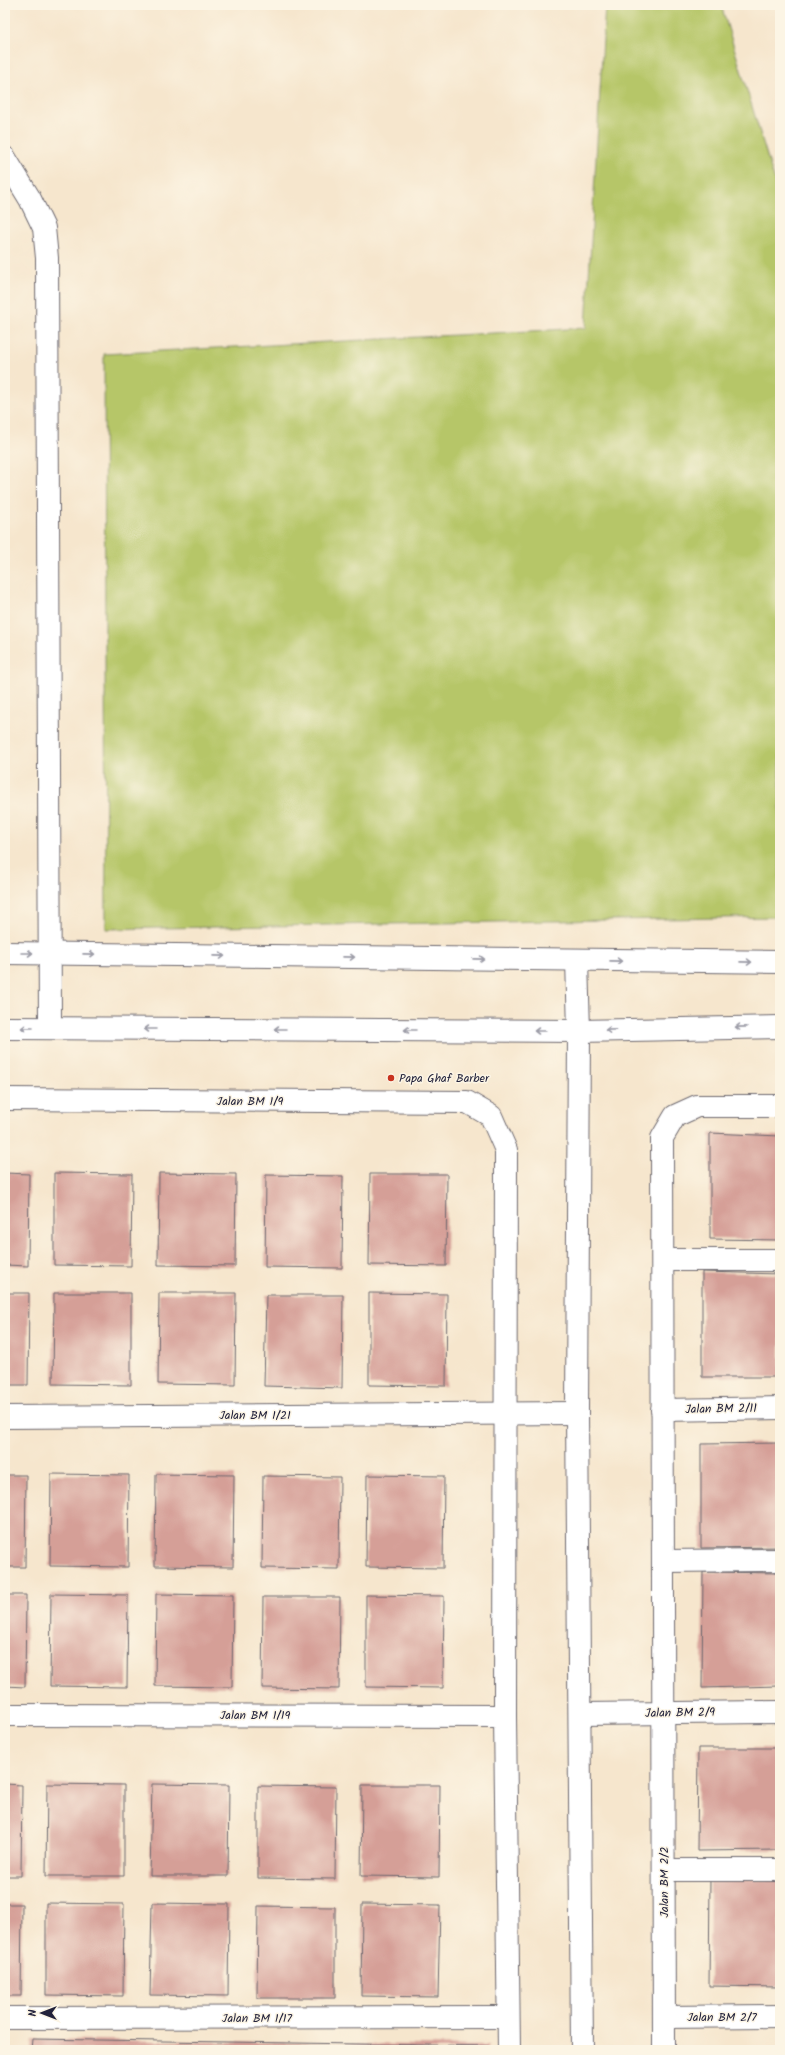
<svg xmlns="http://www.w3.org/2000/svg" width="785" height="2055" viewBox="0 0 785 2055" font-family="Kalam,sans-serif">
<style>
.green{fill:#b6c668;stroke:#6c7452}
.building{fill:#d59f97}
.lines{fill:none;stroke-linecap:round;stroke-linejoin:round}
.minor-casing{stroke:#6c676e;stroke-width:24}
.minor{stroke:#fff;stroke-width:22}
.oneway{stroke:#9c9ca7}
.poi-dot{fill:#c8321e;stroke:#fcf5e5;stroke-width:1.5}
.labels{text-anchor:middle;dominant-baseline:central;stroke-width:3;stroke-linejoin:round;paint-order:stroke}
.poi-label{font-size:12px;fill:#22223b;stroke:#fcf5e5;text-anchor:start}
.street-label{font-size:12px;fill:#22223b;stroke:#fcf5e5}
</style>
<rect width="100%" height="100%" fill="#fcf5e5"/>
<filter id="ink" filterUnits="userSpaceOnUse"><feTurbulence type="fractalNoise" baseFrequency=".025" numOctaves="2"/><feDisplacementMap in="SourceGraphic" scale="8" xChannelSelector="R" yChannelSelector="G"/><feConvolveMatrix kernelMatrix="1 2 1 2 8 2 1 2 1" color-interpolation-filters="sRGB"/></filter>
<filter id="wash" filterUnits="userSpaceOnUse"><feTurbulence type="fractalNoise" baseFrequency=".012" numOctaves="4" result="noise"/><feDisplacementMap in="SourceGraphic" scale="16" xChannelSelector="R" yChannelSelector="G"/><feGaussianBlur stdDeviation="0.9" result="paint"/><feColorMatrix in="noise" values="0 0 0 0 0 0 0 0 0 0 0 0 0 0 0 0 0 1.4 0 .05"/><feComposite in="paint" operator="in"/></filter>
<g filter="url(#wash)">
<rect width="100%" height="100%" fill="#f6e6cd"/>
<polygon class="green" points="605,5 721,5 780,198 780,917 106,929 104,354 586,328"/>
<g id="blocks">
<g class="building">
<polygon points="710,1133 780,1136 780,1240 710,1239"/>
<polygon points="5,1173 29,1174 28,1266 5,1265"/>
<polygon points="54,1173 132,1174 131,1266 54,1265"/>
<polygon points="159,1173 236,1174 235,1266 158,1265"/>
<polygon points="370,1174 447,1174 446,1266 369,1265"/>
<polygon points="266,1175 343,1176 342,1268 265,1267"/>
<polygon points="702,1272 780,1274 780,1377 702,1377"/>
<polygon points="5,1293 29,1293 28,1385 5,1385"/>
<polygon points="54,1293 131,1293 131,1385 53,1384"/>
<polygon points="159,1293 236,1293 235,1385 158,1384"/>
<polygon points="369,1293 447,1294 446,1386 369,1385"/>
<polygon points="266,1295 343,1295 342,1388 264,1386"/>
<polygon points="780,1443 780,1547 701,1548 701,1444"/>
<polygon points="51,1474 129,1475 128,1567 50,1566"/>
<polygon points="156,1474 234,1475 233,1567 155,1566"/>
<polygon points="5,1475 26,1475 25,1567 5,1567"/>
<polygon points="367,1475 444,1476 443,1568 366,1567"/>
<polygon points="263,1476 340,1477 339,1569 262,1568"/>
<polygon points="703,1572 780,1573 780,1686 702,1688"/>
<polygon points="51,1594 128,1595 127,1687 50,1686"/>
<polygon points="156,1594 233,1595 232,1687 155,1686"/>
<polygon points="5,1595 26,1595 25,1687 5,1686"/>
<polygon points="366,1595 444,1596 443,1688 366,1687"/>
<polygon points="263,1597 340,1597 339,1689 262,1688"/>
<polygon points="698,1748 780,1748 780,1850 697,1851"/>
<polygon points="5,1784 22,1785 21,1876 5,1876"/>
<polygon points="47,1784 124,1785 124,1876 46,1876"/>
<polygon points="152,1784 229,1785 228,1876 150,1876"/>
<polygon points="362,1785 440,1785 439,1877 361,1876"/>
<polygon points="258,1786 336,1787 335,1879 258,1878"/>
<polygon points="710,1879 780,1880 780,1987 709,1986"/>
<polygon points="46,1903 124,1904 123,1996 46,1995"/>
<polygon points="152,1903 229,1904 228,1996 150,1995"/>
<polygon points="5,1904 22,1904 21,1996 5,1996"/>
<polygon points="362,1904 440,1905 438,1997 361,1996"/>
<polygon points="258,1906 335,1907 335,1998 257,1998"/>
<polygon points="32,2039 488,2046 488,2050 31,2050"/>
</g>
</g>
</g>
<g filter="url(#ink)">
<use href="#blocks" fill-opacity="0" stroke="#6c676e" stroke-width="1"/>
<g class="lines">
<defs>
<g id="minor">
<polyline points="5,158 30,199 44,228 47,258 50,1028"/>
<polyline points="5,953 780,962"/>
<polyline points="577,960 579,1031 577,1413 582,2050"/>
<polyline points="5,1028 579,1031 780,1027"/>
<polyline points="5,1099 467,1102 491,1116 506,1150 505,1716 509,2050"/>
<polyline points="663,1260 780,1260"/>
<polyline points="662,1410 780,1408"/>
<polyline points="5,1417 577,1413"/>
<polyline points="663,1561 780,1560"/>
<polyline points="581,1714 780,1712"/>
<polyline points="5,1715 505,1716"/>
<polyline points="664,1870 780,1870"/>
<polyline points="664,2017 780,2016"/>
<polyline points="5,2018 508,2017"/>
<polyline points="664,2050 662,1138 675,1116 697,1106 780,1106"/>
</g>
</defs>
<use href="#minor" class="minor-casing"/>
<use href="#minor" class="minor"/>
</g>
<defs><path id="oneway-shaft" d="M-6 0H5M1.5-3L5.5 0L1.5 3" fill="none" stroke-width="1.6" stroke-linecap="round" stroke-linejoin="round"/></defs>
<g class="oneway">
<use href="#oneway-shaft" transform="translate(27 953)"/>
<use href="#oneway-shaft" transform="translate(89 954) rotate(1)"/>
<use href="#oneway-shaft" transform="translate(219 956) rotate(1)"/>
<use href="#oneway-shaft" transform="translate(349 957) rotate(1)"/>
<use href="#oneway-shaft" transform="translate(479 959) rotate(1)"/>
<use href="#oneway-shaft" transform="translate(616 961) rotate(1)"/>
<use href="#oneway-shaft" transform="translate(746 962) rotate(1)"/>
<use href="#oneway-shaft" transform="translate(741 1027) rotate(179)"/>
<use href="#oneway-shaft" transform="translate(27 1028) rotate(-180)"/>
<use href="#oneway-shaft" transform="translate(150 1029) rotate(-180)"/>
<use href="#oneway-shaft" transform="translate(280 1029) rotate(-180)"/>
<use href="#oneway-shaft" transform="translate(410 1030) rotate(-180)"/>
<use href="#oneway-shaft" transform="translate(611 1030) rotate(178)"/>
<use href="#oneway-shaft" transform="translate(540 1031) rotate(-180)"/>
</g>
</g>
<circle class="poi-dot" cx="391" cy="1078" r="4"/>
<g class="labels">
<g class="poi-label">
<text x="399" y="1078">Papa Ghaf Barber</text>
</g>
<g class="street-label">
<text x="250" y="1101">Jalan BM 1/9</text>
<text transform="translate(721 1409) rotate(-1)">Jalan BM 2/11</text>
<text x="255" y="1415">Jalan BM 1/21</text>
<text transform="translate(680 1713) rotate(-1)">Jalan BM 2/9</text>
<text x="255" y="1715">Jalan BM 1/19</text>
<text transform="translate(664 1882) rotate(-90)">Jalan BM 2/2</text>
<text x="722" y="2017">Jalan BM 2/7</text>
<text x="257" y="2018">Jalan BM 1/17</text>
</g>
</g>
<rect width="785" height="2055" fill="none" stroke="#fcf5e5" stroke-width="20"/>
<g transform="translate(42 2013) rotate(270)" stroke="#fcf5e5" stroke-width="3" paint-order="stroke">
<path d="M0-3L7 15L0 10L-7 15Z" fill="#22223b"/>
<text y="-6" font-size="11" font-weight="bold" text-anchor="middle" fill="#22223b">N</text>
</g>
</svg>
